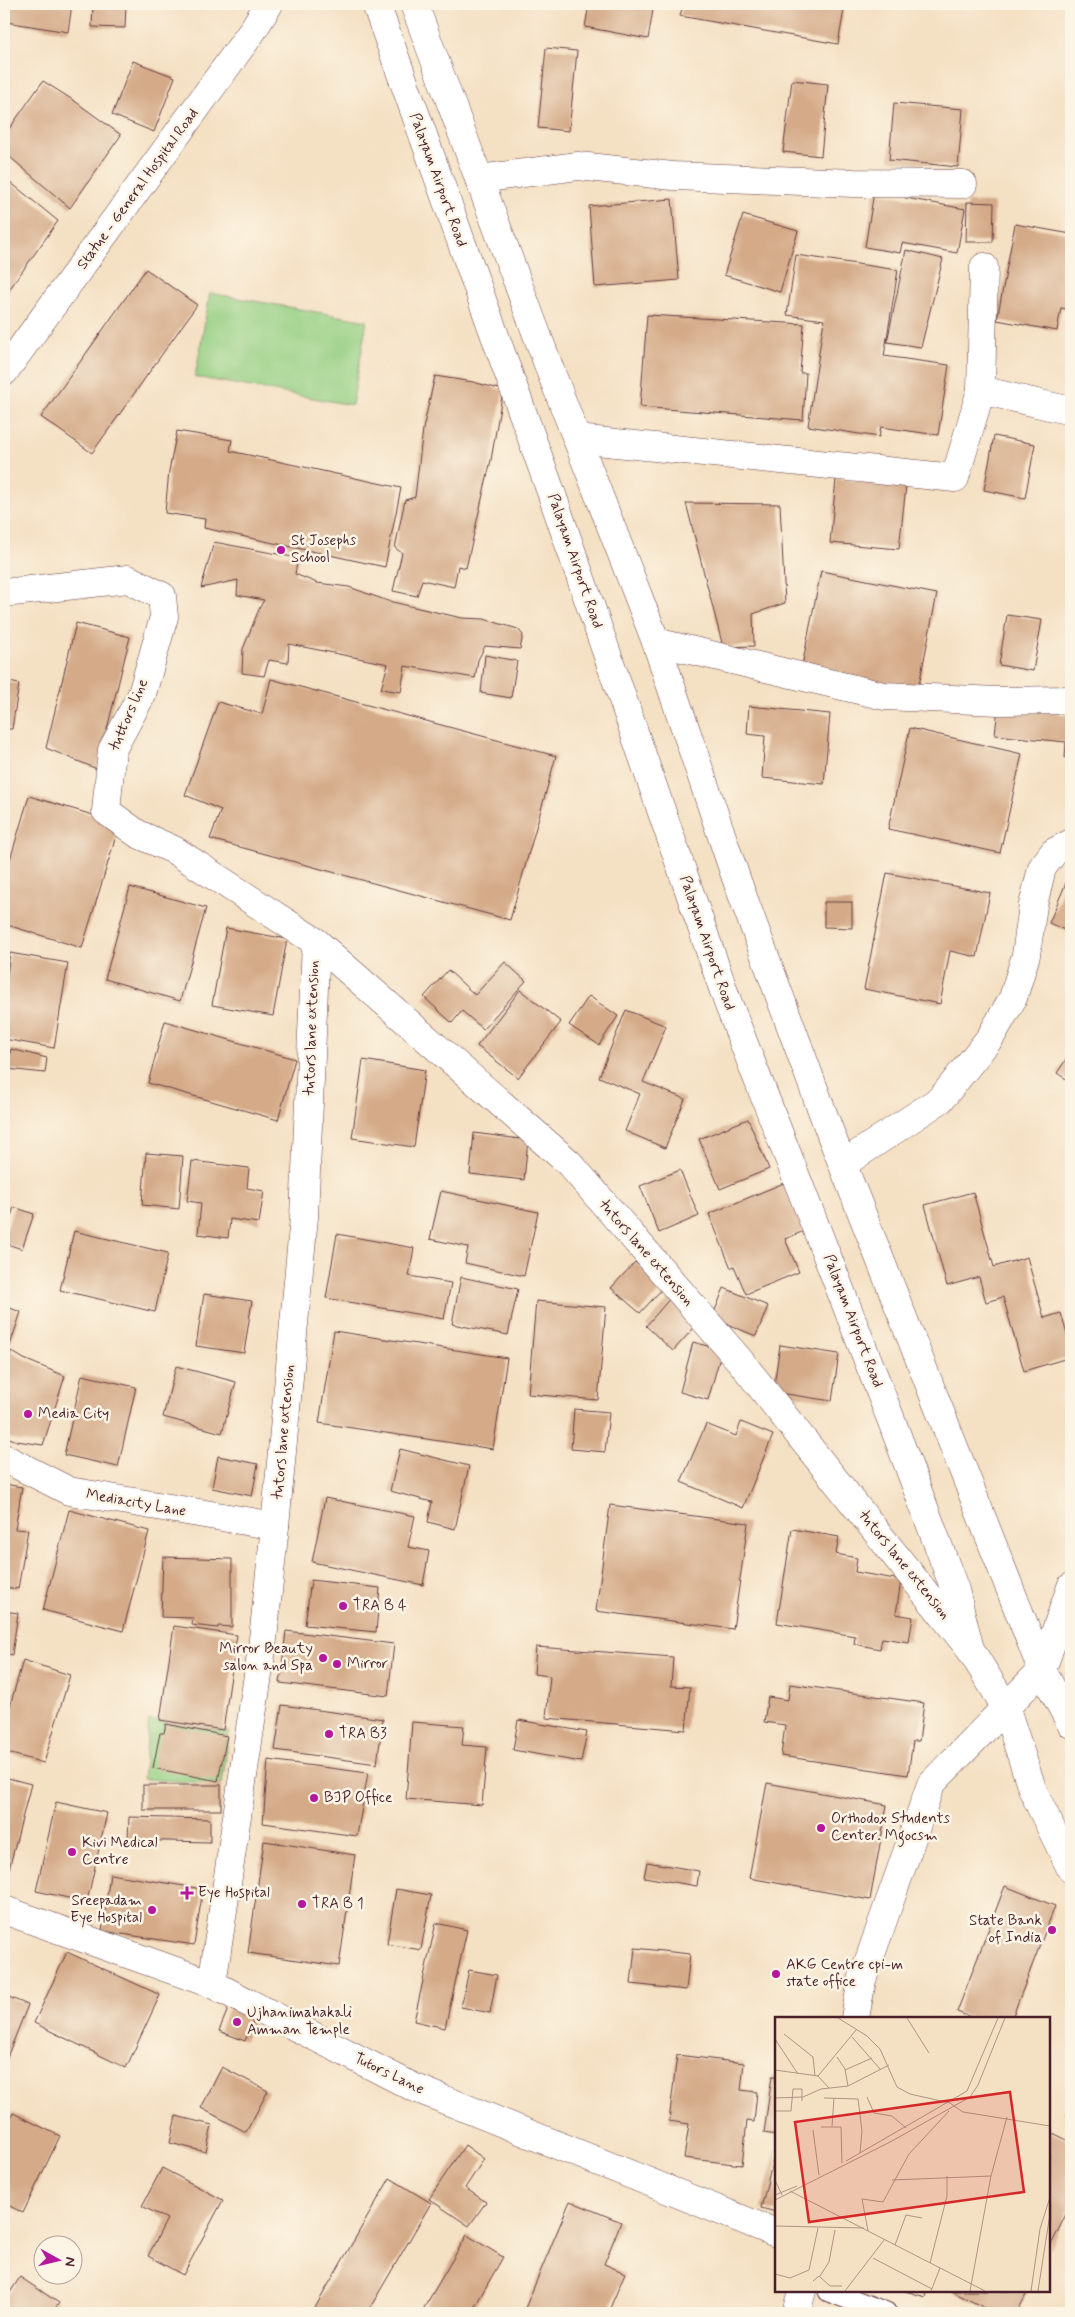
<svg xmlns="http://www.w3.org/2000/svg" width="1075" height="2317" viewBox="0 0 1075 2317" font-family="Mynerve,sans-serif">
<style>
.green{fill:#95cf83;stroke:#707757}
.building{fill:#d4aa88}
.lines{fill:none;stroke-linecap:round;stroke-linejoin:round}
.service-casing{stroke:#643c42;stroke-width:23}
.minor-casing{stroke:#643c42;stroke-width:29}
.tertiary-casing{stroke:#643c42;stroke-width:29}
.primary-casing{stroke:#643c42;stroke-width:29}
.service{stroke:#fff;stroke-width:21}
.minor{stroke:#fff;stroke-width:28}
.tertiary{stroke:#fff;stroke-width:28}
.primary{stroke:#fff;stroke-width:28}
.poi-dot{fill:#b5179e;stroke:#fcf5e5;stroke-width:2}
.labels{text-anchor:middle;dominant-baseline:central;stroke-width:5;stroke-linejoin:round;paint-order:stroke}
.street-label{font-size:15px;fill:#4a1f2b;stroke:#fcf5e5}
.poi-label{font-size:15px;fill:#4a1f2b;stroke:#fcf5e5;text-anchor:start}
.inset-road{fill:none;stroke:#b09386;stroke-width:1}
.view{fill:#d62828;fill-opacity:0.15;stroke:#d62828;stroke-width:2.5}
.inset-edge{fill:none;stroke:#4a1f2b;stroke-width:2.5}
</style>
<rect width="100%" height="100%" fill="#fcf5e5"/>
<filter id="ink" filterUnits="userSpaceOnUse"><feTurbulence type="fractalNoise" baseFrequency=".02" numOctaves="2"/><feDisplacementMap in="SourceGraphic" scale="10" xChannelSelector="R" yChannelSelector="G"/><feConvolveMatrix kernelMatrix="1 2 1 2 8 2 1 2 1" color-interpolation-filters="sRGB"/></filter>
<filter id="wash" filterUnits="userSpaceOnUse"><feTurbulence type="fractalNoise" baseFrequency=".0096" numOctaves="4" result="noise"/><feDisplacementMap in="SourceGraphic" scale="20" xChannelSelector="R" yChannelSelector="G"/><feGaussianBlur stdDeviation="1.12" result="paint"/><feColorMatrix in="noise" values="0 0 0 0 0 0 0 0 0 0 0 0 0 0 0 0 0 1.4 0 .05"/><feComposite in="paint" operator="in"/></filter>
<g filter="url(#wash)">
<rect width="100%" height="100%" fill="#f4e0c3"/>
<g class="green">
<polygon points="210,293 367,321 352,405 195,377"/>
<polygon points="149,1720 229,1732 222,1784 143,1779"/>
</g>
<g id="blocks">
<g class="building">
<polygon points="9,4 72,4 68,32 6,22"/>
<polygon points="93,4 126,4 125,28 92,27"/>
<polygon points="589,4 654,4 648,39 585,27"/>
<polygon points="683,4 845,4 838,44 680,16"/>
<polygon points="546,48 577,51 569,131 538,128"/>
<polygon points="133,61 175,77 154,132 112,115"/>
<polygon points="792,80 828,84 821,156 783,152"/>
<polygon points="43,81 76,102 121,135 70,208 4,152 4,136"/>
<polygon points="894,103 963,109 958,167 889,160"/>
<polygon points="4,177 58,221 4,297"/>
<polygon points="874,192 965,209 957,253 902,243 900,253 865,247"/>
<polygon points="672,199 679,280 595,287 589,206"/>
<polygon points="967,202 994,203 993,242 966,242"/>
<polygon points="743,215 798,231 780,292 724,275"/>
<polygon points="1015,224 1071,234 1071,310 1061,308 1057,331 997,320"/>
<polygon points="906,250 943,259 921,347 887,342"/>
<polygon points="796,255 898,270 884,356 949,365 938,435 881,427 879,437 808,426 824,320 787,315"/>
<polygon points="146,269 197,305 92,453 41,417"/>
<polygon points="647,315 804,324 800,373 806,373 803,420 640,407"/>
<polygon points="435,376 473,382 503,390 491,460 466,568 458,566 454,587 422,580 417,596 393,591 402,553 395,548 405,500 415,497 423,429"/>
<polygon points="177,431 232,440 230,451 401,488 385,567 204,528 205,519 165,513 169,471"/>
<polygon points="994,436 1035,444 1025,498 984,490"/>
<polygon points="836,479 906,486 899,549 830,543"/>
<polygon points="686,503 780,504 785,603 753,614 754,646 723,647"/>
<polygon points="214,542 298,558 295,574 317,583 349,587 388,601 462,618 484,619 518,629 523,635 520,649 485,646 478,660 475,678 405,666 401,692 381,689 388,664 289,644 288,663 269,660 264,676 242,673 243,649 259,609 264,600 237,595 238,580 201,588"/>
<polygon points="821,571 937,594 918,690 802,666"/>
<polygon points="1007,615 1042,620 1033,671 999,665"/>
<polygon points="76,623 130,637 97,769 46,748"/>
<polygon points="485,655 517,661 511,698 481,693"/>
<polygon points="271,679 556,756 510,920 210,839 221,810 185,795 218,702 262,714"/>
<polygon points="4,681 19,684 12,729 4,729"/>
<polygon points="749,706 830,714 824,784 762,778 765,736 747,734"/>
<polygon points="998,707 1071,715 1071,758 1065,758 1066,742 995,735"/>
<polygon points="910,728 1022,754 1000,853 888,829"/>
<polygon points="29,796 120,823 82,948 4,924 4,880"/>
<polygon points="1071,871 1071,933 1049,923"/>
<polygon points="887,873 990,893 977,957 950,951 940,1004 864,989"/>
<polygon points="130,887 206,908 180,1001 105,979"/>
<polygon points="824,902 852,902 852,928 824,927"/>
<polygon points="226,928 287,939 273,1016 212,1005"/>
<polygon points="10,953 68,963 54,1048 4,1039 4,982 6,982"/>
<polygon points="505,962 526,981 483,1029 462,1011 452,1023 424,997 448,970 475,995"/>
<polygon points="520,990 561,1022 518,1078 477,1046"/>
<polygon points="589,996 618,1016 599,1045 569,1025"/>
<polygon points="626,1010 666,1026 643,1082 685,1099 665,1148 625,1131 640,1094 599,1077"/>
<polygon points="165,1021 295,1059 278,1120 148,1083"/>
<polygon points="11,1049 47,1058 45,1073 7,1069"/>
<polygon points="1071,1052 1071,1082 1057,1073"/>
<polygon points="363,1060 425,1070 414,1147 352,1138"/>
<polygon points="748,1119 769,1169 720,1189 699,1139"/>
<polygon points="474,1133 528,1140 524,1180 470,1174"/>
<polygon points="146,1153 183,1156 179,1209 142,1205"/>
<polygon points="192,1161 249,1168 247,1188 264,1191 259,1223 230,1219 228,1238 198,1234 201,1203 187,1201"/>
<polygon points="680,1170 699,1216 659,1233 640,1186"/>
<polygon points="791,1180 811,1228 785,1239 799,1272 746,1294 734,1266 731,1268 709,1214"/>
<polygon points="441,1191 538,1212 524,1276 465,1263 468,1247 430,1239"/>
<polygon points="973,1192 994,1267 1027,1257 1044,1318 1061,1313 1071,1349 1071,1357 1024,1371 1003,1297 986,1302 979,1277 947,1286 925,1205"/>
<polygon points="14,1207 34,1214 22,1249 4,1243 4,1237"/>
<polygon points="74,1231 168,1253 155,1312 60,1290"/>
<polygon points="337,1234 414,1248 409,1276 451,1283 444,1319 326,1298"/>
<polygon points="635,1262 663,1288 640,1313 611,1288"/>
<polygon points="461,1277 518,1289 508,1335 452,1324"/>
<polygon points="724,1288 768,1306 756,1336 712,1318"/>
<polygon points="204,1294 252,1301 244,1353 196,1346"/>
<polygon points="672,1296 700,1321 673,1351 646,1326"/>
<polygon points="536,1301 606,1307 598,1400 528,1394"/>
<polygon points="4,1306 21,1312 4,1363"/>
<polygon points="334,1331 507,1358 493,1449 319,1423"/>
<polygon points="693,1342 722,1350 708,1400 680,1392"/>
<polygon points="780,1345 839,1354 832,1401 773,1392"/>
<polygon points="11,1351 24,1359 65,1376 43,1445 17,1441 4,1436 4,1377"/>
<polygon points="176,1366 236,1382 222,1433 163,1417"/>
<polygon points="82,1375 136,1387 118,1467 64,1455"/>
<polygon points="574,1409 609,1412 605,1452 571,1449"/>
<polygon points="741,1422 773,1435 743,1508 681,1482 706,1424 736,1436"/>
<polygon points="400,1449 469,1466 455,1529 428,1522 432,1502 390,1491"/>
<polygon points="218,1456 258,1464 252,1496 212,1488"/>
<polygon points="4,1484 22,1487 15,1529 28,1530 18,1589 4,1587"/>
<polygon points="325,1498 415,1516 408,1547 429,1551 423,1585 312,1562"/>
<polygon points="610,1505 748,1523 733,1629 596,1611"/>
<polygon points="69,1510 149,1531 123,1631 43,1610"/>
<polygon points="792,1529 839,1537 836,1554 857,1558 855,1572 901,1580 896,1614 913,1617 909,1642 882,1638 880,1649 854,1644 855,1636 777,1623"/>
<polygon points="163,1557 232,1559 232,1627 218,1626 218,1628 192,1625 193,1618 161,1617"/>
<polygon points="311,1580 380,1588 376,1632 305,1625"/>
<polygon points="4,1611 18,1613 12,1655 4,1653"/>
<polygon points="174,1626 237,1635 223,1730 160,1720"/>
<polygon points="286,1631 394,1644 388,1696 280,1683"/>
<polygon points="536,1647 673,1657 671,1686 690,1687 686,1730 546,1718 550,1676 534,1674"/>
<polygon points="23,1660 70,1675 44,1763 4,1752 4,1727"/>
<polygon points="790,1684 924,1703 919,1741 913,1741 908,1775 781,1756 785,1725 764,1722 768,1697 788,1700"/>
<polygon points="282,1705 383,1719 377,1764 275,1750"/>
<polygon points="518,1720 587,1732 581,1762 513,1750"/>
<polygon points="412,1722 464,1726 462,1745 487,1747 482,1805 406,1799"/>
<polygon points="166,1724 227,1736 218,1781 153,1768 160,1733 164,1733"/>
<polygon points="268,1760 368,1773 357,1836 263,1823"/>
<polygon points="4,1777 31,1784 7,1877 4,1876"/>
<polygon points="767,1783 887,1805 870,1900 749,1878"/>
<rect x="143" y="1785" width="78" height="25"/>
<polygon points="56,1802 107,1813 87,1902 36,1891"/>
<polygon points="129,1817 210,1819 210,1842 128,1840"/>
<polygon points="264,1841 355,1855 339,1966 248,1953"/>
<polygon points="647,1862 699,1871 697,1886 644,1877"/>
<polygon points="110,1874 203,1889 194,1945 102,1931"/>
<polygon points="1005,1886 1055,1906 1012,2018 973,2018 957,2012"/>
<polygon points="396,1889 431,1895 421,1950 387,1944"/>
<polygon points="436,1923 467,1930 445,2028 414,2021"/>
<polygon points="635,1948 690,1954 686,1990 631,1984"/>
<polygon points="67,1952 160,1995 126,2068 34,2023"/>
<polygon points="469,1970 497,1975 490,2013 461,2007"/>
<polygon points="4,1995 28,2005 5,2062 4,2062"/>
<polygon points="230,2004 256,2014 245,2041 219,2031"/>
<polygon points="677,2055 744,2063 741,2090 757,2092 754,2122 747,2121 742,2165 684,2158 689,2124 669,2121"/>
<polygon points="222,2067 268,2091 246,2132 201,2108"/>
<polygon points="772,2076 776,2076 776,2135 764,2133"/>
<polygon points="1071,2104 1071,2118 1066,2116"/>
<polygon points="13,2113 60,2136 23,2213 4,2203 4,2132"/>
<polygon points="176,2116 212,2125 206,2152 170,2143"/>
<polygon points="1049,2131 1071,2142 1071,2204 1049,2249"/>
<polygon points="465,2145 484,2159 465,2188 486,2202 469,2226 429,2199"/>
<polygon points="776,2148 776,2212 761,2208"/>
<polygon points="162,2168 223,2200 183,2275 148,2256 167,2219 142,2206"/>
<polygon points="390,2178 431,2203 367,2313 312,2313"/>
<polygon points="570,2201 621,2222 604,2264 625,2273 608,2313 523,2313"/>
<polygon points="467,2235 503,2257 471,2313 421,2313"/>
<polygon points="20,2277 59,2303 52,2313 4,2313 4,2302"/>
<polygon points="905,2291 927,2291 926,2297"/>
<polygon points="951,2291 1028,2291 1017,2313 995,2313"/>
</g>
</g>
</g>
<g filter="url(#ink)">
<use href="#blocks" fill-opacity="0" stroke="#643c42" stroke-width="1"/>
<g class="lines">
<defs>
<polyline id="service" points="829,2291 886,2313"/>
<g id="minor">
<polyline points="479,179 578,166 673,176 854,183 963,184"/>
<polyline points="981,390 1071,411"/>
<polyline points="577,439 955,478 981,390 984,267"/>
<polyline points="4,593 128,579 162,596 164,617 142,694 112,750 106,811 138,834 174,850 316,942 569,1163 741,1362 970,1649"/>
<polyline points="656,642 884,696 998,701 1071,700"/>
<polyline points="843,1164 941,1099 990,1038 1013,998 1026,955 1033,905 1042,868 1054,852 1071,843"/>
<polyline points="4,1458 69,1491 275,1526"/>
<polyline points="4,1910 212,1984 413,2087 776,2233"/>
<polyline points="212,1984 262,1648 275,1526 304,1217 316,942"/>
</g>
<g id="tertiary">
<polyline points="4,372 251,33 269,4"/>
<polyline points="855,2018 862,1980 931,1784 1042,1670 1071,1587"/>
<polyline points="796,2313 802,2291"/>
</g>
<g id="primary">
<polyline points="376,4 551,492 728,1003 892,1422 955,1590 970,1649 1005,1706 1033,1791 1071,1869"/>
<polyline points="414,4 552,375 656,642 736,878 831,1135 1042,1670 1071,1724"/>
</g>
</defs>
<use href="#service" class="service-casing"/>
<use href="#minor" class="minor-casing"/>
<use href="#tertiary" class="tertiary-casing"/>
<use href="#primary" class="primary-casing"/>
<use href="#service" class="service"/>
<use href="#minor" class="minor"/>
<use href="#tertiary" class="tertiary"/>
<use href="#primary" class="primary"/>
</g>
</g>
<g class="poi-dot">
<circle cx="281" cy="550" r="5"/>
<circle cx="28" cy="1414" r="5"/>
<circle cx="343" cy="1606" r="5"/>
<circle cx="323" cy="1658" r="5"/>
<circle cx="337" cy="1664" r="5"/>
<circle cx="329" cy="1734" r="5"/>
<circle cx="314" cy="1798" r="5"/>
<circle cx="821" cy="1828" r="5"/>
<circle cx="72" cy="1852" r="5"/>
<path d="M184.5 1885.5h5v5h5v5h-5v5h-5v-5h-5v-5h5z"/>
<circle cx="302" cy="1904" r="5"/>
<circle cx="152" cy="1910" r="5"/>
<circle cx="1052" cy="1930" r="5"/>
<circle cx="776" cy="1974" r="5"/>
<circle cx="237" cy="2022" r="5"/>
</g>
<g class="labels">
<g class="street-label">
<text transform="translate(438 180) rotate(70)">Palayam Airport Road</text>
<text transform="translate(138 189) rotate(-54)">Statue - General Hospital Road</text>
<text transform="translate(575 561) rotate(71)">Palayam Airport Road</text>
<text transform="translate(129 715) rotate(-67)">tuttors line</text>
<text transform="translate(707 943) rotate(71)">Palayam Airport Road</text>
<text transform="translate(312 1028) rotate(-88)">tutors lane extension</text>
<text transform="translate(646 1253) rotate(49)">tutors lane extension</text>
<text transform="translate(853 1321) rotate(69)">Palayam Airport Road</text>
<text transform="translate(284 1432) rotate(-85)">tutors lane extension</text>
<text transform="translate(136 1503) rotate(10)">Mediacity Lane</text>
<text transform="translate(904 1565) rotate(51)">tutors lane extension</text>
<text transform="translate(389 2074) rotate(26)">Tutors Lane</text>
</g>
<g class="poi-label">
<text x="291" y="541">St Josephs<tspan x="291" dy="17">School</tspan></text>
<text x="38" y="1414">Media City</text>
<text x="353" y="1606">TRA B 4</text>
<text x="313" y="1649" text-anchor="end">Mirror Beauty<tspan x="313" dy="17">salon and Spa</tspan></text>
<text x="347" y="1664">Mirror</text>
<text x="339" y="1734">TRA B3</text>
<text x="324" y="1798">BJP Office</text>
<text x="831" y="1819">Orthodox Students<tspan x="831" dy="17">Center. Mgocsm</tspan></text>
<text x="82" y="1843">Kivi Medical<tspan x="82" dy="17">Centre</tspan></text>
<text x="198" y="1893">Eye Hospital</text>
<text x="142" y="1901" text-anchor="end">Sreepadam<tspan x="142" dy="17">Eye Hospital</tspan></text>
<text x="312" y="1904">TRA B 1</text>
<text x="1042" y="1921" text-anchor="end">State Bank<tspan x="1042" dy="17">of India</tspan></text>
<text x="786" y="1965">AKG Centre cpi-m<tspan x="786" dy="17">state office</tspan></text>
<text x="247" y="2013">Ujhanimahakali<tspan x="247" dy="17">Amman Temple</tspan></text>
</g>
</g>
<g transform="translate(775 2017)">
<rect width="275" height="275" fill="#f4e0c3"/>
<path class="inset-road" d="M63,1l29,18 13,13 17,38 13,7 40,9 13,9 87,14M132,1l22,35M9,17l29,23 2,19M77,20l28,32M0,22l23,35M62,40l8,12 3,17M0,53l43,6 38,-46M70,53l27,-12M43,59l11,12M92,80l7,16 18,3 14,12M0,81l28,-1 18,-8 27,-3 41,-21M49,81l34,1 4,32 -2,22M0,94h16l2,-22h9v12M57,109l2,-28M46,110h20l1,36M38,113l6,45M71,144l121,-70 31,-73M0,163l7,15M117,163l99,-4M15,174l195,100M0,178l22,-9M0,183l117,-59 78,-44 8,-12 27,-67M0,209l89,2M93,214l-6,-32 21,3 26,-48 40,-43M120,228l11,-30 16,3M98,241l59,31M155,246l17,-67v-20M0,257l15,4 19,-8 9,-42M45,259l9,-14 6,-32M38,264l6,-5 11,10h12M70,274l39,-51M156,274l9,-23M195,274l21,-115 16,-59M256,274l9,-62 10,-32M263,274l12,-77"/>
<path class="view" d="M235,75l14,100 -215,30 -14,-100z"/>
<rect width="275" height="275" class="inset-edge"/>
</g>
<rect width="1075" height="2317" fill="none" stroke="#fcf5e5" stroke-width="20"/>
<g transform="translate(58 2260) rotate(98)"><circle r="24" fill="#fcf5e5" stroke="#b59f9b"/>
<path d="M0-4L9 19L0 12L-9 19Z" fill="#b5179e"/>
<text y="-8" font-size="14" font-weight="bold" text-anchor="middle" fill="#4a1f2b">N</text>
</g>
</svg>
